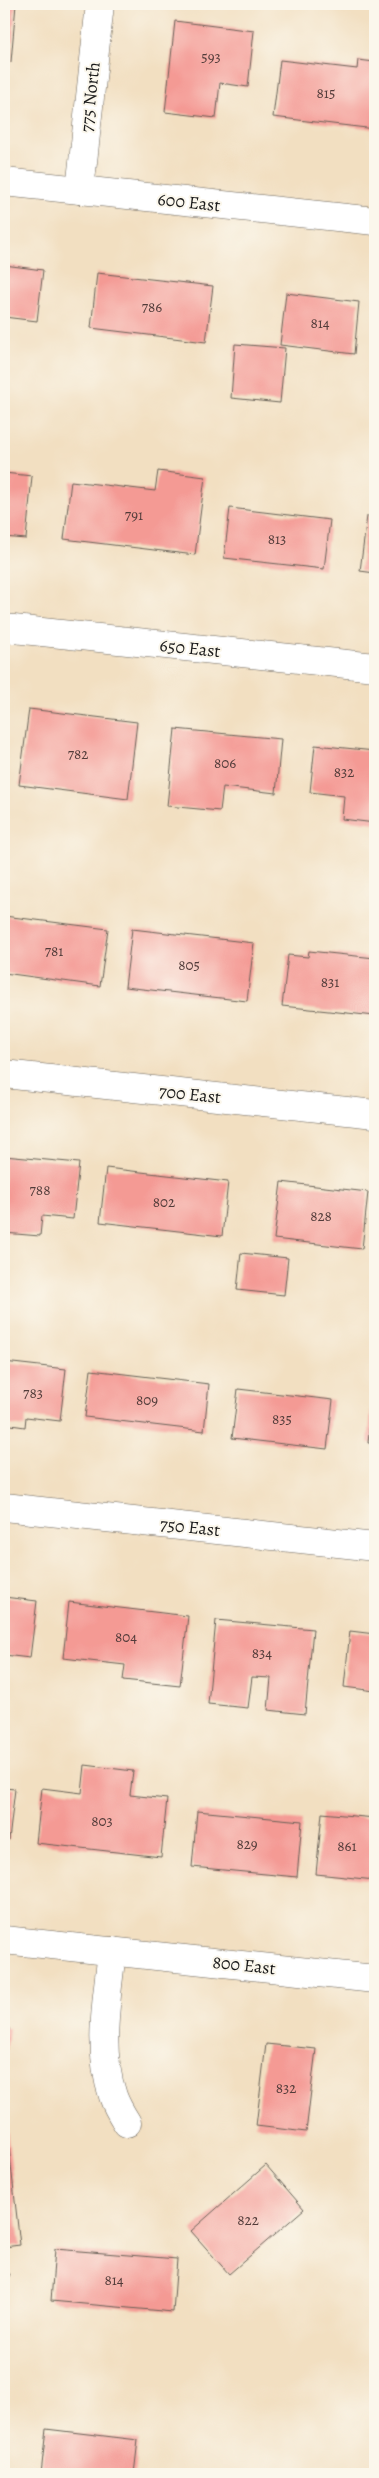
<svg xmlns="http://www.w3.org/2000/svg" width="379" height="2478" viewBox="0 0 379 2478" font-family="Alegreya,serif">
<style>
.building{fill:#f49a94}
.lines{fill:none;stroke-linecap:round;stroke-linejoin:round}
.minor-casing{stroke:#676056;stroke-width:29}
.minor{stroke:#fff;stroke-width:28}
.labels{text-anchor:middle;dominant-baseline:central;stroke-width:4;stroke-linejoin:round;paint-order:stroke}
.number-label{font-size:15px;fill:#523c3a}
.street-label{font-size:18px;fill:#1c1c1c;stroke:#fbf7ec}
</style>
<rect width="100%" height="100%" fill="#fbf7ec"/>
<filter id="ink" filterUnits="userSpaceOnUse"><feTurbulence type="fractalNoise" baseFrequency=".02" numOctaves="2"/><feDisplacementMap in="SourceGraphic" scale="10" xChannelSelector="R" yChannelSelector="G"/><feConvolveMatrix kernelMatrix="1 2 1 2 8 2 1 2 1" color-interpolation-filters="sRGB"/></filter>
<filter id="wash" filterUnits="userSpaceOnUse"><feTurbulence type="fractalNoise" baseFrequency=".0096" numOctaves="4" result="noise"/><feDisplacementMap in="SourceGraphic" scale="20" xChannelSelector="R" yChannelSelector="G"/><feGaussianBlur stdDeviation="1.12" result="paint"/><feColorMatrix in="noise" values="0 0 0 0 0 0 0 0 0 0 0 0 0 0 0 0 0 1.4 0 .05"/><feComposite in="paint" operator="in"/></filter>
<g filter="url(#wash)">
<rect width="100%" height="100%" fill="#f2dfc1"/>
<g id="blocks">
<g class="building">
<polygon points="4,4 16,4 11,62 4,61"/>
<polygon points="175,21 254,31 248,87 220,83 216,118 165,112"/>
<polygon points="280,60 357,69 358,60 375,62 375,129 273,117"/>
<polygon points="4,265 43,270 37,321 4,317"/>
<polygon points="97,273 213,286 206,342 91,328"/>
<polygon points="286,293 359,302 354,354 280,345"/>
<polygon points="235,344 285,348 280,403 231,398"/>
<polygon points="158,471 205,477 195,555 64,539 71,481 155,491"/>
<polygon points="4,473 32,476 26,539 4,537"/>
<polygon points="230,508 330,520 324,569 224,558"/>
<polygon points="367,516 375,517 375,573 360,571"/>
<polygon points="29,709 137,722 128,799 19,785"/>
<polygon points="175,729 281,739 276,793 223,787 220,811 167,806"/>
<polygon points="315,745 375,751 375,823 342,819 344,796 310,792"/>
<polygon points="4,916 108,929 100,986 4,973"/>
<polygon points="132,929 254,943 247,1001 125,987"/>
<polygon points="309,951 375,958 375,1016 282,1006 288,955 308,957"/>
<polygon points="4,1156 79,1163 73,1219 42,1216 40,1236 4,1233"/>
<polygon points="106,1168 228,1182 222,1236 100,1222"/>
<polygon points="281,1182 368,1192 362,1249 274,1239"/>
<polygon points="241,1253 288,1258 284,1295 237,1290"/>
<polygon points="4,1362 66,1369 60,1421 26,1417 25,1427 4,1424"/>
<polygon points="91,1370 209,1384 204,1431 85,1417"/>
<polygon points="373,1388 375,1388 375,1443 368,1443"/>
<polygon points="238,1389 333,1400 327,1449 232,1438"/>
<polygon points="4,1597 37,1601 30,1658 4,1655"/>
<polygon points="69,1602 188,1616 180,1686 123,1680 125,1665 63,1658"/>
<polygon points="216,1620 313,1629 305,1714 268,1710 271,1678 252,1677 248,1708 208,1704"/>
<polygon points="350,1631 375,1634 375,1691 344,1687"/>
<polygon points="85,1765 133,1771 130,1795 167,1799 161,1857 36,1843 42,1788 82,1793"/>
<polygon points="4,1788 15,1789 9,1840 4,1840"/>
<polygon points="197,1811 302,1821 297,1877 192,1867"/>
<polygon points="322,1813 375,1818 375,1880 316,1874"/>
<polygon points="4,2028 9,2028 5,2063 4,2063"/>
<polygon points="266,2044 316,2049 306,2132 256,2126"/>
<polygon points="4,2130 7,2130 20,2245 4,2247"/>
<polygon points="266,2165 304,2209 229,2274 191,2231"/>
<polygon points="55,2249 177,2259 173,2312 51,2301"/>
<polygon points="4,2271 10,2274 4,2288"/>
<polygon points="46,2429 138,2440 134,2474 41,2474"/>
</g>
</g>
</g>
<g filter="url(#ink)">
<use href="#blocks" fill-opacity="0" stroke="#676056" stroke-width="1"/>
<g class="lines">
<defs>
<g id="minor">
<polyline points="4,182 375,221"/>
<polyline points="80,190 100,4"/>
<polyline points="4,628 375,667"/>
<polyline points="4,1074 375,1114"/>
<polyline points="4,1507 375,1547"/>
<polyline points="4,1940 375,1979"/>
<path d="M112,1951c-5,48 -15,98 1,145 3,9 9,19 14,27"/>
</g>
</defs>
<use href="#minor" class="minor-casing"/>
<use href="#minor" class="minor"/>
</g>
</g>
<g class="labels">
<g class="number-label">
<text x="211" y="57">593</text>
<text x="326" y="93">815</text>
<text x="152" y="307">786</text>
<text x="320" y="323">814</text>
<text x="134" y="515">791</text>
<text x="277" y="539">813</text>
<text x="78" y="754">782</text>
<text x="225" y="763">806</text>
<text x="344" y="772">832</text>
<text x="54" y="951">781</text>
<text x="189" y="965">805</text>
<text x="330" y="982">831</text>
<text x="40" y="1190">788</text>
<text x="164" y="1202">802</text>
<text x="321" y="1216">828</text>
<text x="33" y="1393">783</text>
<text x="147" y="1400">809</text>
<text x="282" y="1419">835</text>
<text x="126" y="1637">804</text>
<text x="262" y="1653">834</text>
<text x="102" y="1821">803</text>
<text x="247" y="1844">829</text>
<text x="347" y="1846">861</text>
<text x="286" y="2088">832</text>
<text x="248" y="2220">822</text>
<text x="114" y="2280">814</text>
</g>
<g class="street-label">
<text transform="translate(90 97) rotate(-84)">775 North</text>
<text transform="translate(189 202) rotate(6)">600 East</text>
<text transform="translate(190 648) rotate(6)">650 East</text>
<text transform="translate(190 1094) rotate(6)">700 East</text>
<text transform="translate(190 1527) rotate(6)">750 East</text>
<text transform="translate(244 1965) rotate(6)">800 East</text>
</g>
</g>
<rect width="379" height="2478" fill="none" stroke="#fbf7ec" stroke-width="20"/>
</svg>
